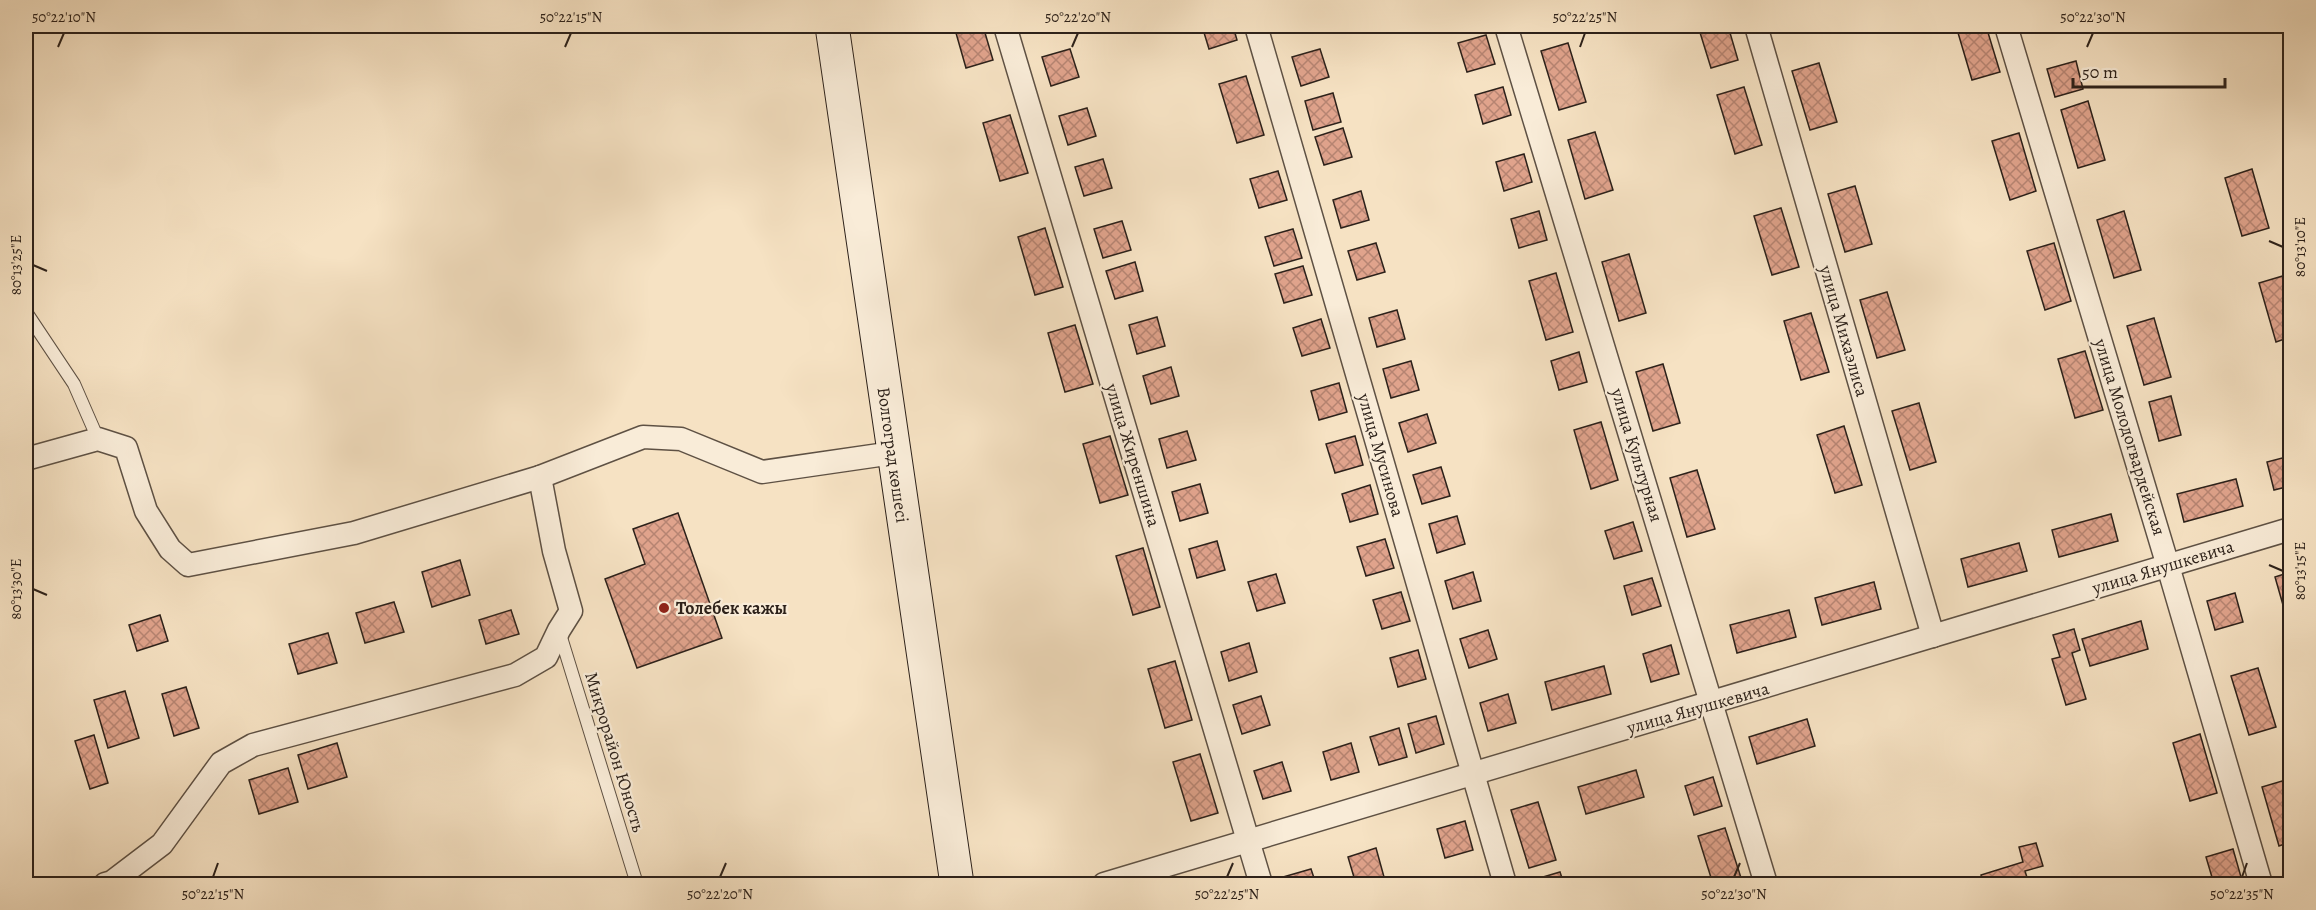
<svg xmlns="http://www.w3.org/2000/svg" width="2316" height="910" viewBox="0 0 2316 910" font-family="Alegreya,serif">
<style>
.building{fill:url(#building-cross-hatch);stroke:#2c211a;stroke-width:1.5}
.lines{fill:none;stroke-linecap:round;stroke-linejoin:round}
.lane-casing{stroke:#5e5144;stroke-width:14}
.street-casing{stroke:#5e5144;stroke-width:25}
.secondary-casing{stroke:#2c211a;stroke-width:35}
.lane{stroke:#f9ecd8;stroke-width:12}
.street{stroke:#f9ecd8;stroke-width:22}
.secondary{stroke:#f9ecd8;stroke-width:33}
.ticks{fill:none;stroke:#2c211a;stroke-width:2}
.poi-dot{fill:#8f2418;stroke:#f9ecd8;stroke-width:2}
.labels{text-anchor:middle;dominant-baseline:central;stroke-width:4.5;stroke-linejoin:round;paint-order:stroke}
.street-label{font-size:18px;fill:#2c211a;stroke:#f9ecd8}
.poi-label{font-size:18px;font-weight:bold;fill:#2c211a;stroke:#f9ecd8;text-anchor:start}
.neatline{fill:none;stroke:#2c211a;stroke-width:2}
.ticks-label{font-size:15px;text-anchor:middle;fill:#2c211a}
</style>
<defs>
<pattern id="building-cross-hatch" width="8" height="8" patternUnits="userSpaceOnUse" patternTransform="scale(1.5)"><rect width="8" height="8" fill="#e0a38c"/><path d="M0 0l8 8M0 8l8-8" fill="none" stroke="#b68472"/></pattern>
</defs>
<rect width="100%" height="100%" fill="#f6e2c3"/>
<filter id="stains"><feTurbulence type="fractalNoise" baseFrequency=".00333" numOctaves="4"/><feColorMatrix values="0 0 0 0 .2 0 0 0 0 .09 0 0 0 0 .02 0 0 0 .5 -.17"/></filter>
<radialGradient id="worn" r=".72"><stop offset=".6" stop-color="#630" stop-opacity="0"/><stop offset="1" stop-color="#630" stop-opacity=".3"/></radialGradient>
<g class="building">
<polygon points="954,26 983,26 993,60 966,68"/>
<polygon points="1031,26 1054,26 1033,32"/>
<polygon points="1202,26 1233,26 1237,40 1209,49"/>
<polygon points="1535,26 1563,26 1537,33"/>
<polygon points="1698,26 1728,26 1738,60 1711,68"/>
<polygon points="1956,26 1986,26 2000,72 1972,80"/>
<polygon points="1486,35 1495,64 1467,72 1458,43"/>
<polygon points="1568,43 1586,102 1559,110 1541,51"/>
<polygon points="1070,49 1079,77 1051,86 1042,57"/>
<polygon points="1320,49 1329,77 1301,86 1292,57"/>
<polygon points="2076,61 2083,89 2055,97 2047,69"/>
<polygon points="1819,63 1837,122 1810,130 1792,71"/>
<polygon points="1246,76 1264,135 1237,143 1219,84"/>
<polygon points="1503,87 1511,115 1483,124 1475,95"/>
<polygon points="1744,87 1762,145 1735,154 1717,95"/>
<polygon points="1333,93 1341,122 1313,130 1305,101"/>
<polygon points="2088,101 2105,160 2078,168 2061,110"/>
<polygon points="1087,108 1096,136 1068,145 1059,116"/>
<polygon points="1010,115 1028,173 1000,181 983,123"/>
<polygon points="1343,128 1352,157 1324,165 1315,137"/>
<polygon points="1595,132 1613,190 1585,199 1568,140"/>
<polygon points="2019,133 2036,191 2010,200 1992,141"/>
<polygon points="1524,154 1532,182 1504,191 1496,162"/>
<polygon points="1103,159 1112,188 1084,196 1075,167"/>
<polygon points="2252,169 2269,228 2242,236 2225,178"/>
<polygon points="1278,171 1287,200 1259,208 1250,179"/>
<polygon points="1855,186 1872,244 1845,252 1828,194"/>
<polygon points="1361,191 1369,220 1341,228 1333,200"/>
<polygon points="1781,208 1799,267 1772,275 1754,216"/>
<polygon points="1539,211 1547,240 1519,248 1511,219"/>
<polygon points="2124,211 2141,270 2114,278 2097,220"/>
<polygon points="1122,221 1131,250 1103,258 1094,229"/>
<polygon points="1045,228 1063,287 1035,295 1018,237"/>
<polygon points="1293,229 1302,258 1274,266 1265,237"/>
<polygon points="1376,243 1385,272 1357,280 1348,251"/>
<polygon points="2054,243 2071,301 2045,310 2027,251"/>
<polygon points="1629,254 1646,313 1619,321 1602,262"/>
<polygon points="1135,262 1143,291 1115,299 1106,271"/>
<polygon points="1303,266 1312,295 1284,303 1275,274"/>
<polygon points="1556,273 1573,332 1546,340 1529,281"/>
<polygon points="2286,275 2290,289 2290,337 2276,342 2259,283"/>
<polygon points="1887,292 1905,350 1877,358 1860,300"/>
<polygon points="1397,310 1405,339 1377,347 1369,318"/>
<polygon points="1811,313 1829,372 1801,380 1784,321"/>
<polygon points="1157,317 1165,346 1137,354 1129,325"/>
<polygon points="2154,318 2171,377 2144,385 2127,326"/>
<polygon points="1321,319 1330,348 1302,356 1293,328"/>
<polygon points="1075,325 1093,384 1065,392 1048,333"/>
<polygon points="2085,351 2103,410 2075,418 2058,359"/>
<polygon points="1579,352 1587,382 1559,390 1551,361"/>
<polygon points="1411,361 1419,390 1391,398 1383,369"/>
<polygon points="1663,364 1680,423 1653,431 1636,372"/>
<polygon points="1171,367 1179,396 1151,404 1143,376"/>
<polygon points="1339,383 1347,412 1319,420 1311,391"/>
<polygon points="2171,396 2181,435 2159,441 2149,402"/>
<polygon points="1919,403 1936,462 1910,470 1892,411"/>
<polygon points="1427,414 1436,443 1408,452 1399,423"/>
<polygon points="1601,422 1618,480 1591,489 1574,430"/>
<polygon points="1844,426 1862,485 1835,493 1817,435"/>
<polygon points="1187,431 1196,460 1167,468 1159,439"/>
<polygon points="1110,436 1128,495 1100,503 1083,444"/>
<polygon points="1355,436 1363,465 1335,473 1326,444"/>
<polygon points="2290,456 2290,486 2274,490 2267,462"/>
<polygon points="1441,467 1450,496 1422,504 1413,475"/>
<polygon points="1697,470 1715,529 1687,537 1670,478"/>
<polygon points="2236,479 2243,506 2184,522 2177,494"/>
<polygon points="1200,484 1208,513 1180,521 1172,492"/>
<polygon points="1370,485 1378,514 1350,522 1342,494"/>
<polygon points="678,513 722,638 637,668 605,579 645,564 633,529"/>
<polygon points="2111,514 2118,541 2059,557 2052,530"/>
<polygon points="1457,516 1465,544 1437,553 1429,524"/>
<polygon points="1633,522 1642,551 1614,559 1605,531"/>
<polygon points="1385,539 1394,568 1366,576 1357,547"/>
<polygon points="1217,541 1225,570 1197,578 1189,549"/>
<polygon points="2019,543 2027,571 1968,587 1961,559"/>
<polygon points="1143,548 1160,607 1133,615 1116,556"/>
<polygon points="460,560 470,595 432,607 422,572"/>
<polygon points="1473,572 1481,601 1453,609 1445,581"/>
<polygon points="2290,572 2290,603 2283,605 2275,577"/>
<polygon points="1276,574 1285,603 1257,611 1248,582"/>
<polygon points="1652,578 1661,606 1632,615 1624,586"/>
<polygon points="1874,582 1881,609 1822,625 1815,598"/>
<polygon points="1401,592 1410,621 1382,629 1373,600"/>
<polygon points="2235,593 2243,622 2215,630 2207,601"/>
<polygon points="394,602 404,632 365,643 356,613"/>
<polygon points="511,610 519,634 486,644 479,620"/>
<polygon points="1789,610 1796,637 1737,653 1730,625"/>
<polygon points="160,615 168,641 137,651 129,625"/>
<polygon points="2141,621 2148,649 2090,666 2082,639"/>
<polygon points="2074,629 2080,650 2072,653 2086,699 2066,705 2052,659 2060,657 2053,635"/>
<polygon points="1488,630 1497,659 1469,668 1460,639"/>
<polygon points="328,633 337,663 298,674 289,644"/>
<polygon points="1249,643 1257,672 1229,681 1221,652"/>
<polygon points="1671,645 1679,674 1651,682 1643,654"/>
<polygon points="1418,650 1426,679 1398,687 1390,658"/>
<polygon points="1175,661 1192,720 1165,728 1148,669"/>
<polygon points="1604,666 1611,694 1552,710 1545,682"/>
<polygon points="2258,668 2276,727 2249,735 2231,676"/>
<polygon points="186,687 199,728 174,736 162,694"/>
<polygon points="125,691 139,738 108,748 94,700"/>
<polygon points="1508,694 1516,723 1488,731 1480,703"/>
<polygon points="1261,696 1270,725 1242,734 1233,705"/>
<polygon points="1436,716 1444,744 1416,753 1408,724"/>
<polygon points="1807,719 1815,746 1757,764 1749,737"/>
<polygon points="1399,728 1407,757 1379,765 1370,737"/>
<polygon points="2200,734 2217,793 2190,801 2173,743"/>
<polygon points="94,735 108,783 90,789 75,741"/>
<polygon points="337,743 347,777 308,789 298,755"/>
<polygon points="1351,743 1359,772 1331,780 1323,752"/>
<polygon points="1200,754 1218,813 1191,821 1173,762"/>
<polygon points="1282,762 1291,791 1263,799 1254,771"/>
<polygon points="288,768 298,802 259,814 249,780"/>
<polygon points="1636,770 1644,797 1586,814 1578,787"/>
<polygon points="1713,777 1722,806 1694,815 1685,786"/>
<polygon points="2289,779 2290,842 2279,846 2262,787"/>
<polygon points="1538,802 1556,860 1529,868 1511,810"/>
<polygon points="1465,821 1473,850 1445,858 1437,829"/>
<polygon points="1725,828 1743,884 1713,884 1698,836"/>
<polygon points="2036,843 2043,866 2025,871 2029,884 1983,884 1981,875 2023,862 2019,847"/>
<polygon points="1376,848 1384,877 1356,884 1348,857"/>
<polygon points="2233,849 2243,884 2214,884 2206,857"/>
<polygon points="1311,869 1316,884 1285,884 1283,877"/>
<polygon points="1560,872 1564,884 1535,884 1533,880"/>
</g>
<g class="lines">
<defs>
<g id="lane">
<polyline points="26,312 74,384 98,439"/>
<polyline points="559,631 637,884"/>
</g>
<g id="street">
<polyline points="1005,26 1261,884"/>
<polyline points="1256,26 1505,884"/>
<polyline points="1506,26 1766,884"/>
<polyline points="1756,26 1933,636"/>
<polyline points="2006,26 2168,566 2261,884"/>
<polyline points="26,459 98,439 126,448 146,511 170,549 188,565 354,533 540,477"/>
<polyline points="105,884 112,882 162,844 221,763 253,745 515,675 546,657 559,630 571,611 554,551 540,477 643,437 681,439 762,472 893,453"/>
<path d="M1104,884c396,-118 792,-235 1186,-355"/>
</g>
<polyline id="secondary" points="832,26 957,884"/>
</defs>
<use href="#lane" class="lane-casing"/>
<use href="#street" class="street-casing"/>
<use href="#secondary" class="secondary-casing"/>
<use href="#lane" class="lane"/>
<use href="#street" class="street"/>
<use href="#secondary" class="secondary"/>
</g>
<path class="ticks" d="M58,47l6,-14M565,47l6,-14M1072,47l6,-14M1580,47l5,-14M2087,47l6,-14M2269,241l14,6M33,265l14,6M2269,565l14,6M33,589l14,6M213,877l5,-14M720,877l6,-14M1227,877l6,-14M1734,877l6,-14M2242,877l5,-14"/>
<circle class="poi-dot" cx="664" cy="608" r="6"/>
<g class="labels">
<g class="street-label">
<text transform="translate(1844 331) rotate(74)">улица Михаэлиса</text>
<text transform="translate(2130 437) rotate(73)">улица Молодогвардейская</text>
<text transform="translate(893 455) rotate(82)">Волгоград көшесі</text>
<text transform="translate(1133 455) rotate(73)">улица Жиреншина</text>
<text transform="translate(1381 455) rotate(74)">улица Мусинова</text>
<text transform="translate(1637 455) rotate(73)">улица Культурная</text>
<text transform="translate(2163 567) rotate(-17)">улица Янушкевича</text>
<text transform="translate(1698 708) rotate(-16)">улица Янушкевича</text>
<text transform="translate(615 752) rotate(73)">Микрорайон Юность</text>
</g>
<g class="poi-label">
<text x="676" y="608">Толебек кажы</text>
</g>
</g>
<rect width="2316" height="910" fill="none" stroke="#f6e2c3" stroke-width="66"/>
<path d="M2073 78v9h152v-9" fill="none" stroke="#2c211a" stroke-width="3"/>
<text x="2082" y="78" font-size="18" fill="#2c211a" stroke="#f9ecd8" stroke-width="4.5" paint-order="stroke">50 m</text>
<rect x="33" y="33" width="2250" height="844" class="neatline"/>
<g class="ticks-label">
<text x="64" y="22">50°22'10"N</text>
<text x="571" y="22">50°22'15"N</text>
<text x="1078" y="22">50°22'20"N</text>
<text x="1585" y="22">50°22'25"N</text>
<text x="2093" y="22">50°22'30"N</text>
<text transform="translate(2300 247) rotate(-90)" y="5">80°13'10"E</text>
<text transform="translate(16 265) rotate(-90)" y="5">80°13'25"E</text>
<text transform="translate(2300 571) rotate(-90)" y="5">80°13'15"E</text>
<text transform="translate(16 589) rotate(-90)" y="5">80°13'30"E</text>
<text x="213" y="899">50°22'15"N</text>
<text x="720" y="899">50°22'20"N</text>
<text x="1227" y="899">50°22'25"N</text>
<text x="1734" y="899">50°22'30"N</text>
<text x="2242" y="899">50°22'35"N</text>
</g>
<rect width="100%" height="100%" filter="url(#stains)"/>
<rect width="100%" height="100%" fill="url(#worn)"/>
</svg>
